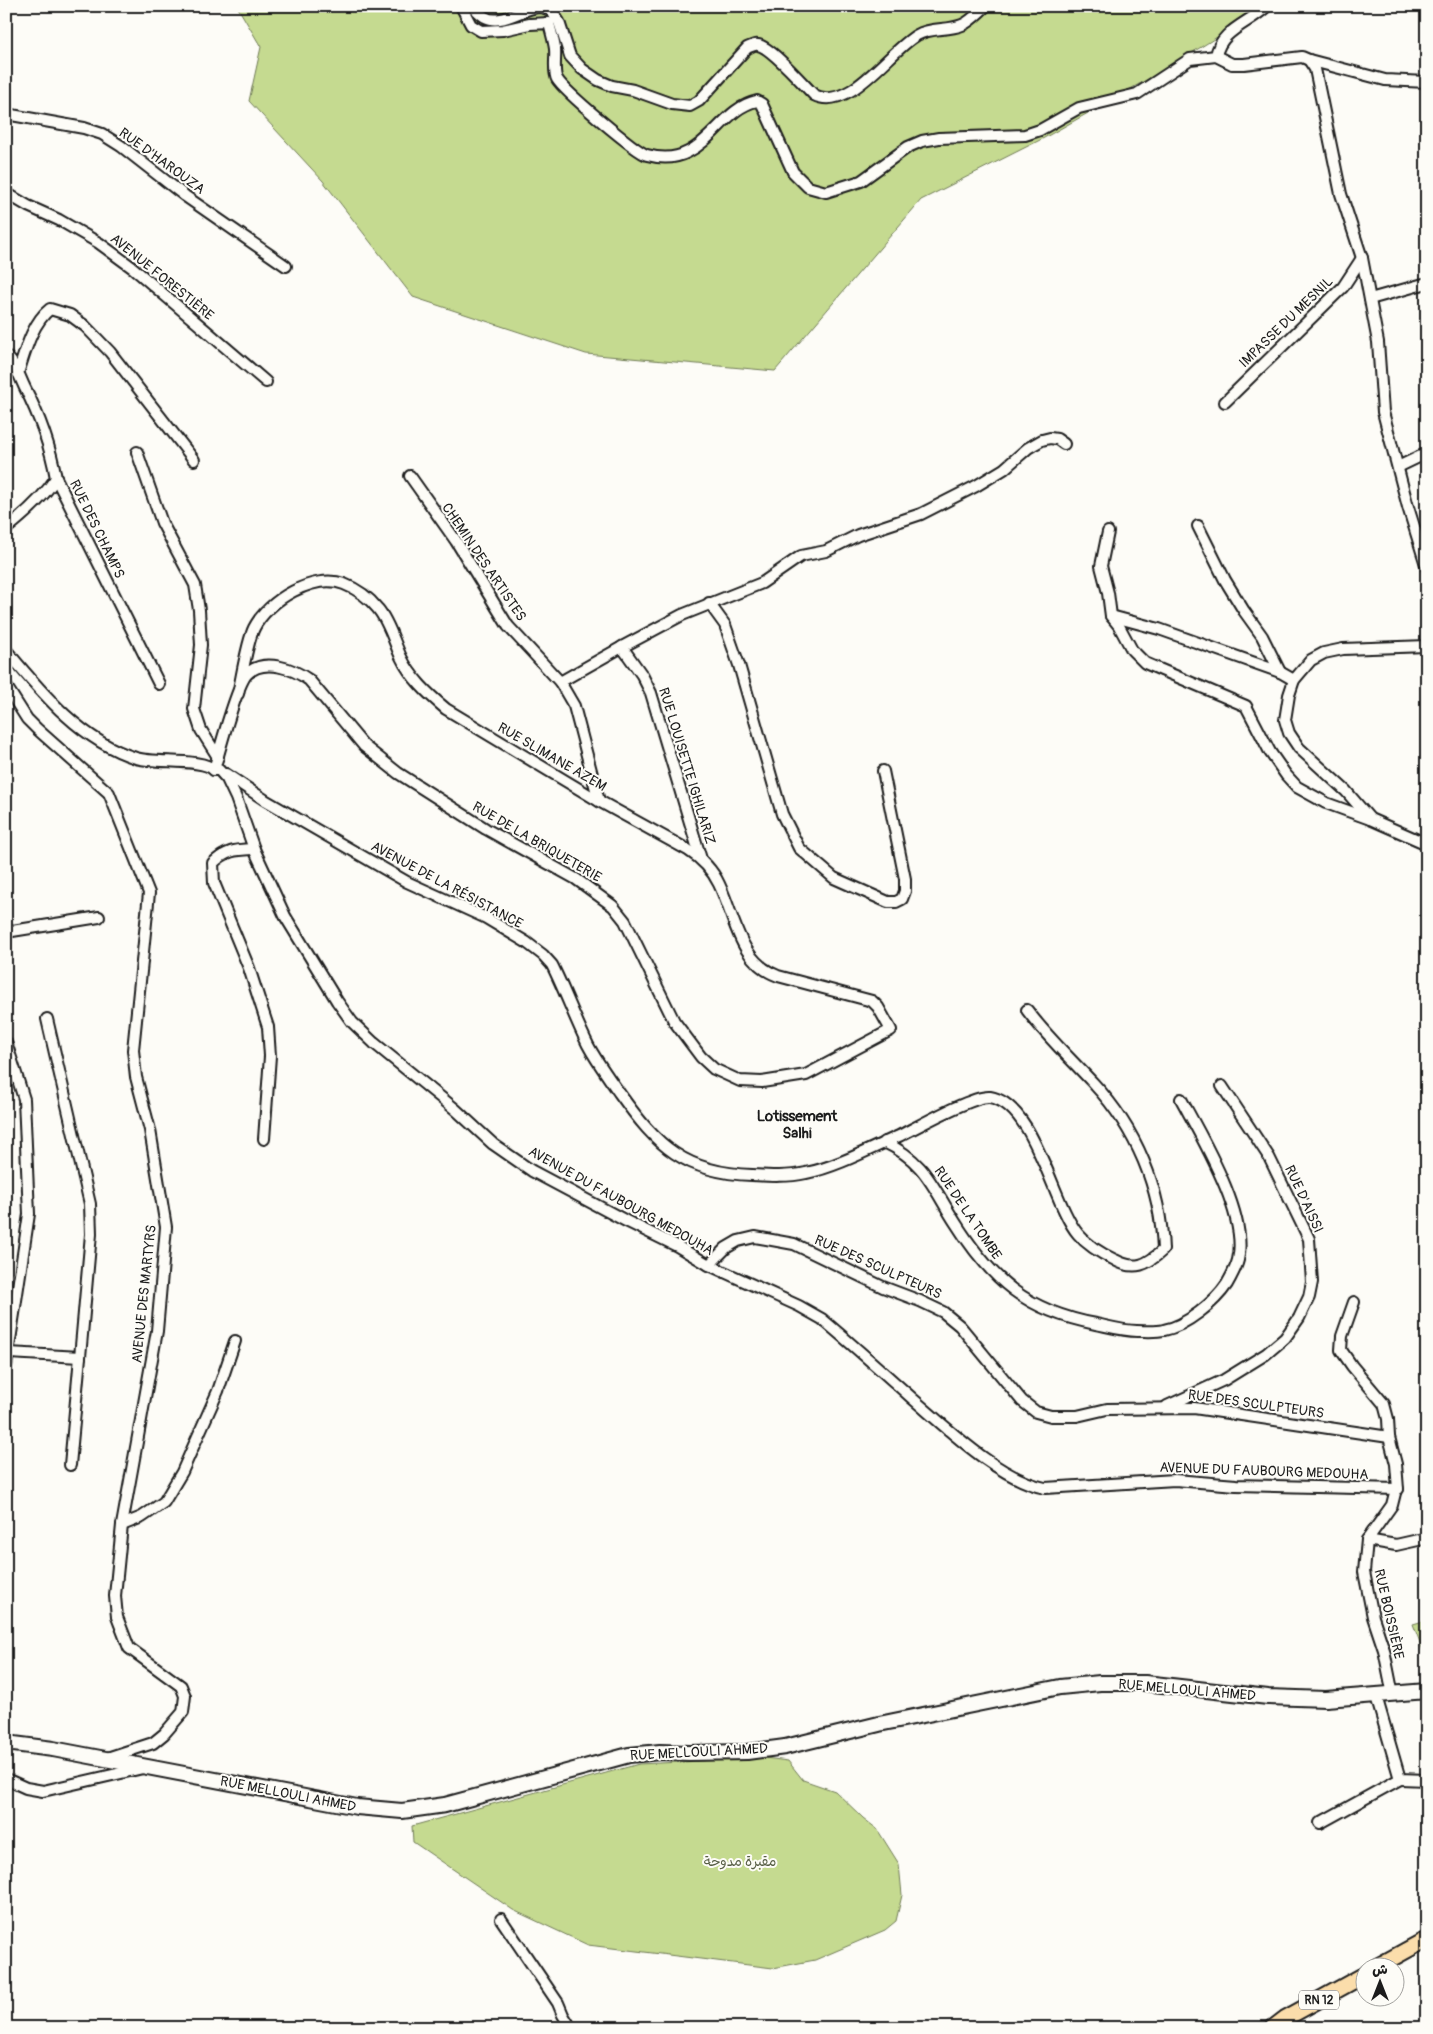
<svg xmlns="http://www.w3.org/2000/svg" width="1433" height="2034" viewBox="0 0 1433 2034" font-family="Pangolin,'Playpen Sans Arabic',sans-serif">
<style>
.green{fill:#c5da90;stroke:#707b56}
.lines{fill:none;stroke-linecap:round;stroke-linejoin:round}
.street-casing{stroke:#1c1c1c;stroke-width:14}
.secondary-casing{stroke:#1c1c1c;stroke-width:18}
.primary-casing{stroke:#1c1c1c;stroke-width:19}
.street{stroke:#fdfcf7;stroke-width:10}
.secondary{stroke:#fdfcf7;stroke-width:14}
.primary{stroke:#fbddab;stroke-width:15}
.labels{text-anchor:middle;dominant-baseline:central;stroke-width:4;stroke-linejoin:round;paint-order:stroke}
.shield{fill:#fdfcf7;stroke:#605f5e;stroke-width:1}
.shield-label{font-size:12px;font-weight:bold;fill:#1c1c1c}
.street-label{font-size:14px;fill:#1c1c1c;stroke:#fdfcf7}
.park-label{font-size:14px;fill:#575e45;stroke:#fdfcf7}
.neighbourhood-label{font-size:15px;font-weight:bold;fill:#1c1c1c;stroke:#fdfcf7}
</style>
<rect width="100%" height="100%" fill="#fdfcf7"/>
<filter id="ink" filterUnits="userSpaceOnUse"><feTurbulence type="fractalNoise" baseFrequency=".02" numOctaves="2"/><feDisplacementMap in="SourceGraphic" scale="10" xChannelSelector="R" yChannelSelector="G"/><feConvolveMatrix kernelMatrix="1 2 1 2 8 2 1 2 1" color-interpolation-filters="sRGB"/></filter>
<g filter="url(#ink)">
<g class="green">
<polygon points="237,6 1267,6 1169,67 1044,138 921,200 775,371 586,354 413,297 323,181 249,101 261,47"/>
<polygon points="1427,1620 1427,1661 1413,1624"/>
<polygon points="765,1758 788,1761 803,1780 835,1791 863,1818 877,1829 899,1864 902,1895 896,1921 885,1930 815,1960 773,1968 588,1945 513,1910 413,1842 412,1826 639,1764"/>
</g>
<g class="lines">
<defs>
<g id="street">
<path d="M461,6l10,19 10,6 22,-1 27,-6 19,-1c2,9 5,18 6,26 1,9 -2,23 2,30 7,12 79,73 90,76 15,4 28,4 41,-3 26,-13 40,-45 69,-51l5,3 31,68 15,15 18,5 35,-11 47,-34 14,-6 17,-3 86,-3 15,-5 39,-22 58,-14 53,-35 26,-3 16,8h12l58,-7 7,3 6,9 26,125 21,64 16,84 5,70 25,95 19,61"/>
<path d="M472,6c4,3 8,8 13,11 16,9 37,-9 54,-10 4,0 8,2 12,3l8,12 11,34 12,13 16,11 14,6 21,4 39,14 18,2 9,-5 48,-53c3,-1 7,-4 11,-3 13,2 45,39 56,50 35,18 75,-44 103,-60 14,-8 30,-4 45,-10 8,-3 17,-13 24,-19"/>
<path d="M1216,56c4,-26 34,-33 51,-50"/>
<polyline points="1309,60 1385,80 1427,82"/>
<polyline points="6,114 84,128 102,134 121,146 185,196 286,266"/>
<polyline points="6,193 28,206 59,220 99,243 133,268 266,382"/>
<polyline points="1370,299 1427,283"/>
<path d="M6,356c9,8 14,20 18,30 16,31 26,58 32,92l103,206"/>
<path d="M18,373c7,-21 14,-50 32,-64l20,6 15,11 25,26 84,108"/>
<polyline points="1225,402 1343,287 1362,258"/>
<polyline points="137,452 162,523 195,585 199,610 201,645 194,709 201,730 218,757"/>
<polyline points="1398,467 1427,453"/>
<polyline points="410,476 456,541 508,626 560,682"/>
<polyline points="1198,526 1225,580 1244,611 1262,636 1280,672"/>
<path d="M6,529c19,-15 37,-31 50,-51"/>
<polyline points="1108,532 1101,566 1108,593 1111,616 1119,626 1132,650 1145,663 1246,706 1270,752 1286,775 1297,787 1326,803 1370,819"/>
<polyline points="709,603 725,625 739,665 782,814 799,848 834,878 888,902 896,902 902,899 905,891 905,879 883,771"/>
<polyline points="1111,616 1159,629 1280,672 1294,680"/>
<polyline points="1427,646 1343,649 1324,653 1311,660 1294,680 1289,695 1285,720 1289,733 1299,748 1346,791 1370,819 1427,844"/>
<polyline points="622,647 682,615 762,583 801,556 826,551 858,535 921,514 976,486 1004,469 1028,448 1042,440 1050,438 1057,439 1064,444"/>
<path d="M6,650c35,42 76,92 130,108 20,6 67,0 78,12h5l8,9 9,19 18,51 31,67 52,85 15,21 22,21 81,66 38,35 39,27 94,50 51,25 32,19 90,41 23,13c31,26 61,53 91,80 35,30 86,80 132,89l130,-8 61,5 162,4"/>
<polyline points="6,686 27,719 37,729 109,793 149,893 133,1050 136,1077 150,1130 166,1227 157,1331 122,1525 115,1596 117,1617 129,1648 181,1686 185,1696 183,1712 164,1734 153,1743 107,1758"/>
<path d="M214,770c5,-18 23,-86 33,-96 17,-17 47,-5 62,6l55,66 34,27 88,56 90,50 37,27 12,15 49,100 27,36 13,12 26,12 22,1 44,-7 85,-45 -13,-23 -6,-6 -94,-25c-39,-14 -43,-59 -59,-92 -7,-15 -17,-25 -31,-34l-89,-49 -153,-92c-18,-15 -35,-31 -45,-52 -7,-15 -12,-35 -23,-48 -8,-10 -21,-20 -34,-25 -30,-11 -76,16 -90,44 -7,14 -12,48 -16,66"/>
<path d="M226,774l39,26 142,82 79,36 40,24 17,13 9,10c13,26 23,54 36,80 9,17 21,33 32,49 37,52 65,79 132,81 18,1 36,2 54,-2 28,-5 66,-25 93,-37 18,-9 74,-41 91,-39 45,7 63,108 88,137 10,12 24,20 37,26 20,11 32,5 48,-10 -2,-62 -27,-121 -69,-166 -23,-25 -47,-47 -67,-74"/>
<polyline points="599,801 574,706 560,682 622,647 642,675 651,693 701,859"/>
<path d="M254,849c-19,1 -27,1 -41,14l1,20 35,85 19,59 2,29 -6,83"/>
<polyline points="6,932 99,917"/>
<polyline points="6,1042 24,1099 29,1214 6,1367"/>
<path d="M884,1142c41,19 48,44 71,80 37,59 72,89 141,102 14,3 28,7 41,7 9,0 19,1 27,-1 22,-4 51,-28 63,-46 4,-7 9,-16 11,-24 11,-44 -36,-122 -57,-161"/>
<polyline points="709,1265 726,1248 738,1241 755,1237 794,1244 883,1287 920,1301 943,1312 960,1326 1022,1401 1036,1412 1051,1416 1077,1416 1107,1409 1194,1408 1389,1437"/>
<polyline points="1354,1302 1342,1336 1341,1350 1352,1366 1384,1404 1388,1419 1389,1437 1396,1464 1398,1489 1396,1489 1392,1505 1367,1540"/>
<polyline points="9,1353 80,1357 91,1234 90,1204 47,1019"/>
<polyline points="1167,1406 1224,1380 1266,1354 1285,1338 1299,1318 1309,1297 1312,1282 1309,1239 1269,1157 1222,1086"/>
<polyline points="70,1465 80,1357"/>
<polyline points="122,1525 142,1517 164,1502 182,1472 218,1391 235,1341"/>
<polyline points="1393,1695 1384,1650 1373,1617 1364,1572 1367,1540 1396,1545 1427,1538"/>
<polyline points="1376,1696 1400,1779 1427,1780"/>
<polyline points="6,1779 26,1788 43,1791 143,1768"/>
<polyline points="1320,1823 1400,1779"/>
<polyline points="501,1919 558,2003 563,2015 571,2028"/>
</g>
<polyline id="secondary" points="6,1743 53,1749 357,1807 402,1811 445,1805 629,1755 660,1752 689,1753 747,1752 785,1747 879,1724 1060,1687 1100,1683 1145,1683 1268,1697 1326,1699 1427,1691"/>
<g id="primary">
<polyline points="1378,1966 1427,1939"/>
<polyline points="1273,2028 1286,2018 1366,1974"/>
</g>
</defs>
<use href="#street" class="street-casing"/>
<use href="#secondary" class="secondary-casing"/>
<use href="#primary" class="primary-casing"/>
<use href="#street" class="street"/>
<use href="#secondary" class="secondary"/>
<use href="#primary" class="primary"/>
</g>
</g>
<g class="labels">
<rect class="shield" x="1299" y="1990.5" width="40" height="19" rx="4"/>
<g class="shield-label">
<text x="1319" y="2000">RN 12</text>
</g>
<g class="street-label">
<text transform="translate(162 161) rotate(36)">RUE D'HAROUZA</text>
<text transform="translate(162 277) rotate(39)">AVENUE FORESTIÈRE</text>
<text transform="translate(1286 322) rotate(-44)">IMPASSE DU MESNIL</text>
<text transform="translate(97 529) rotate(64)">RUE DES CHAMPS</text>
<text transform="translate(484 562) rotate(56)">CHEMIN DES ARTISTES</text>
<text transform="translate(552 757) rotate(30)">RUE SLIMANE AZEM</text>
<text transform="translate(687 766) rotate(73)">RUE LOUISETTE IGHILARIZ</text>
<text transform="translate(537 842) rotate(30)">RUE DE LA BRIQUETERIE</text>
<text transform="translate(447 885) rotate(28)">AVENUE DE LA RÉSISTANCE</text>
<text transform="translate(1304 1199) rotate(65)">RUE D'AISSI</text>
<text transform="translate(621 1201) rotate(29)">AVENUE DU FAUBOURG MEDOUHA</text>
<text transform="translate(968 1213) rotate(56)">RUE DE LA TOMBE</text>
<text transform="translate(878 1267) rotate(24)">RUE DES SCULPTEURS</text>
<text transform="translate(144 1294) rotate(-84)">AVENUE DES MARTYRS</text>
<text transform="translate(1256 1404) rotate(8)">RUE DES SCULPTEURS</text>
<text transform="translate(1264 1471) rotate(2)">AVENUE DU FAUBOURG MEDOUHA</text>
<text transform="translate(1389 1614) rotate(77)">RUE BOISSIÈRE</text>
<text transform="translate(1187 1690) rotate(5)">RUE MELLOULI AHMED</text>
<text transform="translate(699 1752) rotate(-3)">RUE MELLOULI AHMED</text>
<text transform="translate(288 1794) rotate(11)">RUE MELLOULI AHMED</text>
</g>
<g class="park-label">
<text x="740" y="1861">مقبرة مدوحة</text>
</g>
<g class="neighbourhood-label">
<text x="797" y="1116">Lotissement<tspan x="797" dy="17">Salhi</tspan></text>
</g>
</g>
<rect width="1433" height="2034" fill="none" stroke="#fdfcf7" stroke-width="25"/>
<rect x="12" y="12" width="1408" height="2009" fill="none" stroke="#1c1c1c" stroke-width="2" filter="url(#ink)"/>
<g transform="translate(1380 1982)"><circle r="24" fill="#fdfcf7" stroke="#a3a29f"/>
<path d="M0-4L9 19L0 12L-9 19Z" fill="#1c1c1c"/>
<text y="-8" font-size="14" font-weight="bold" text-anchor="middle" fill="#1c1c1c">ش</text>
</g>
</svg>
